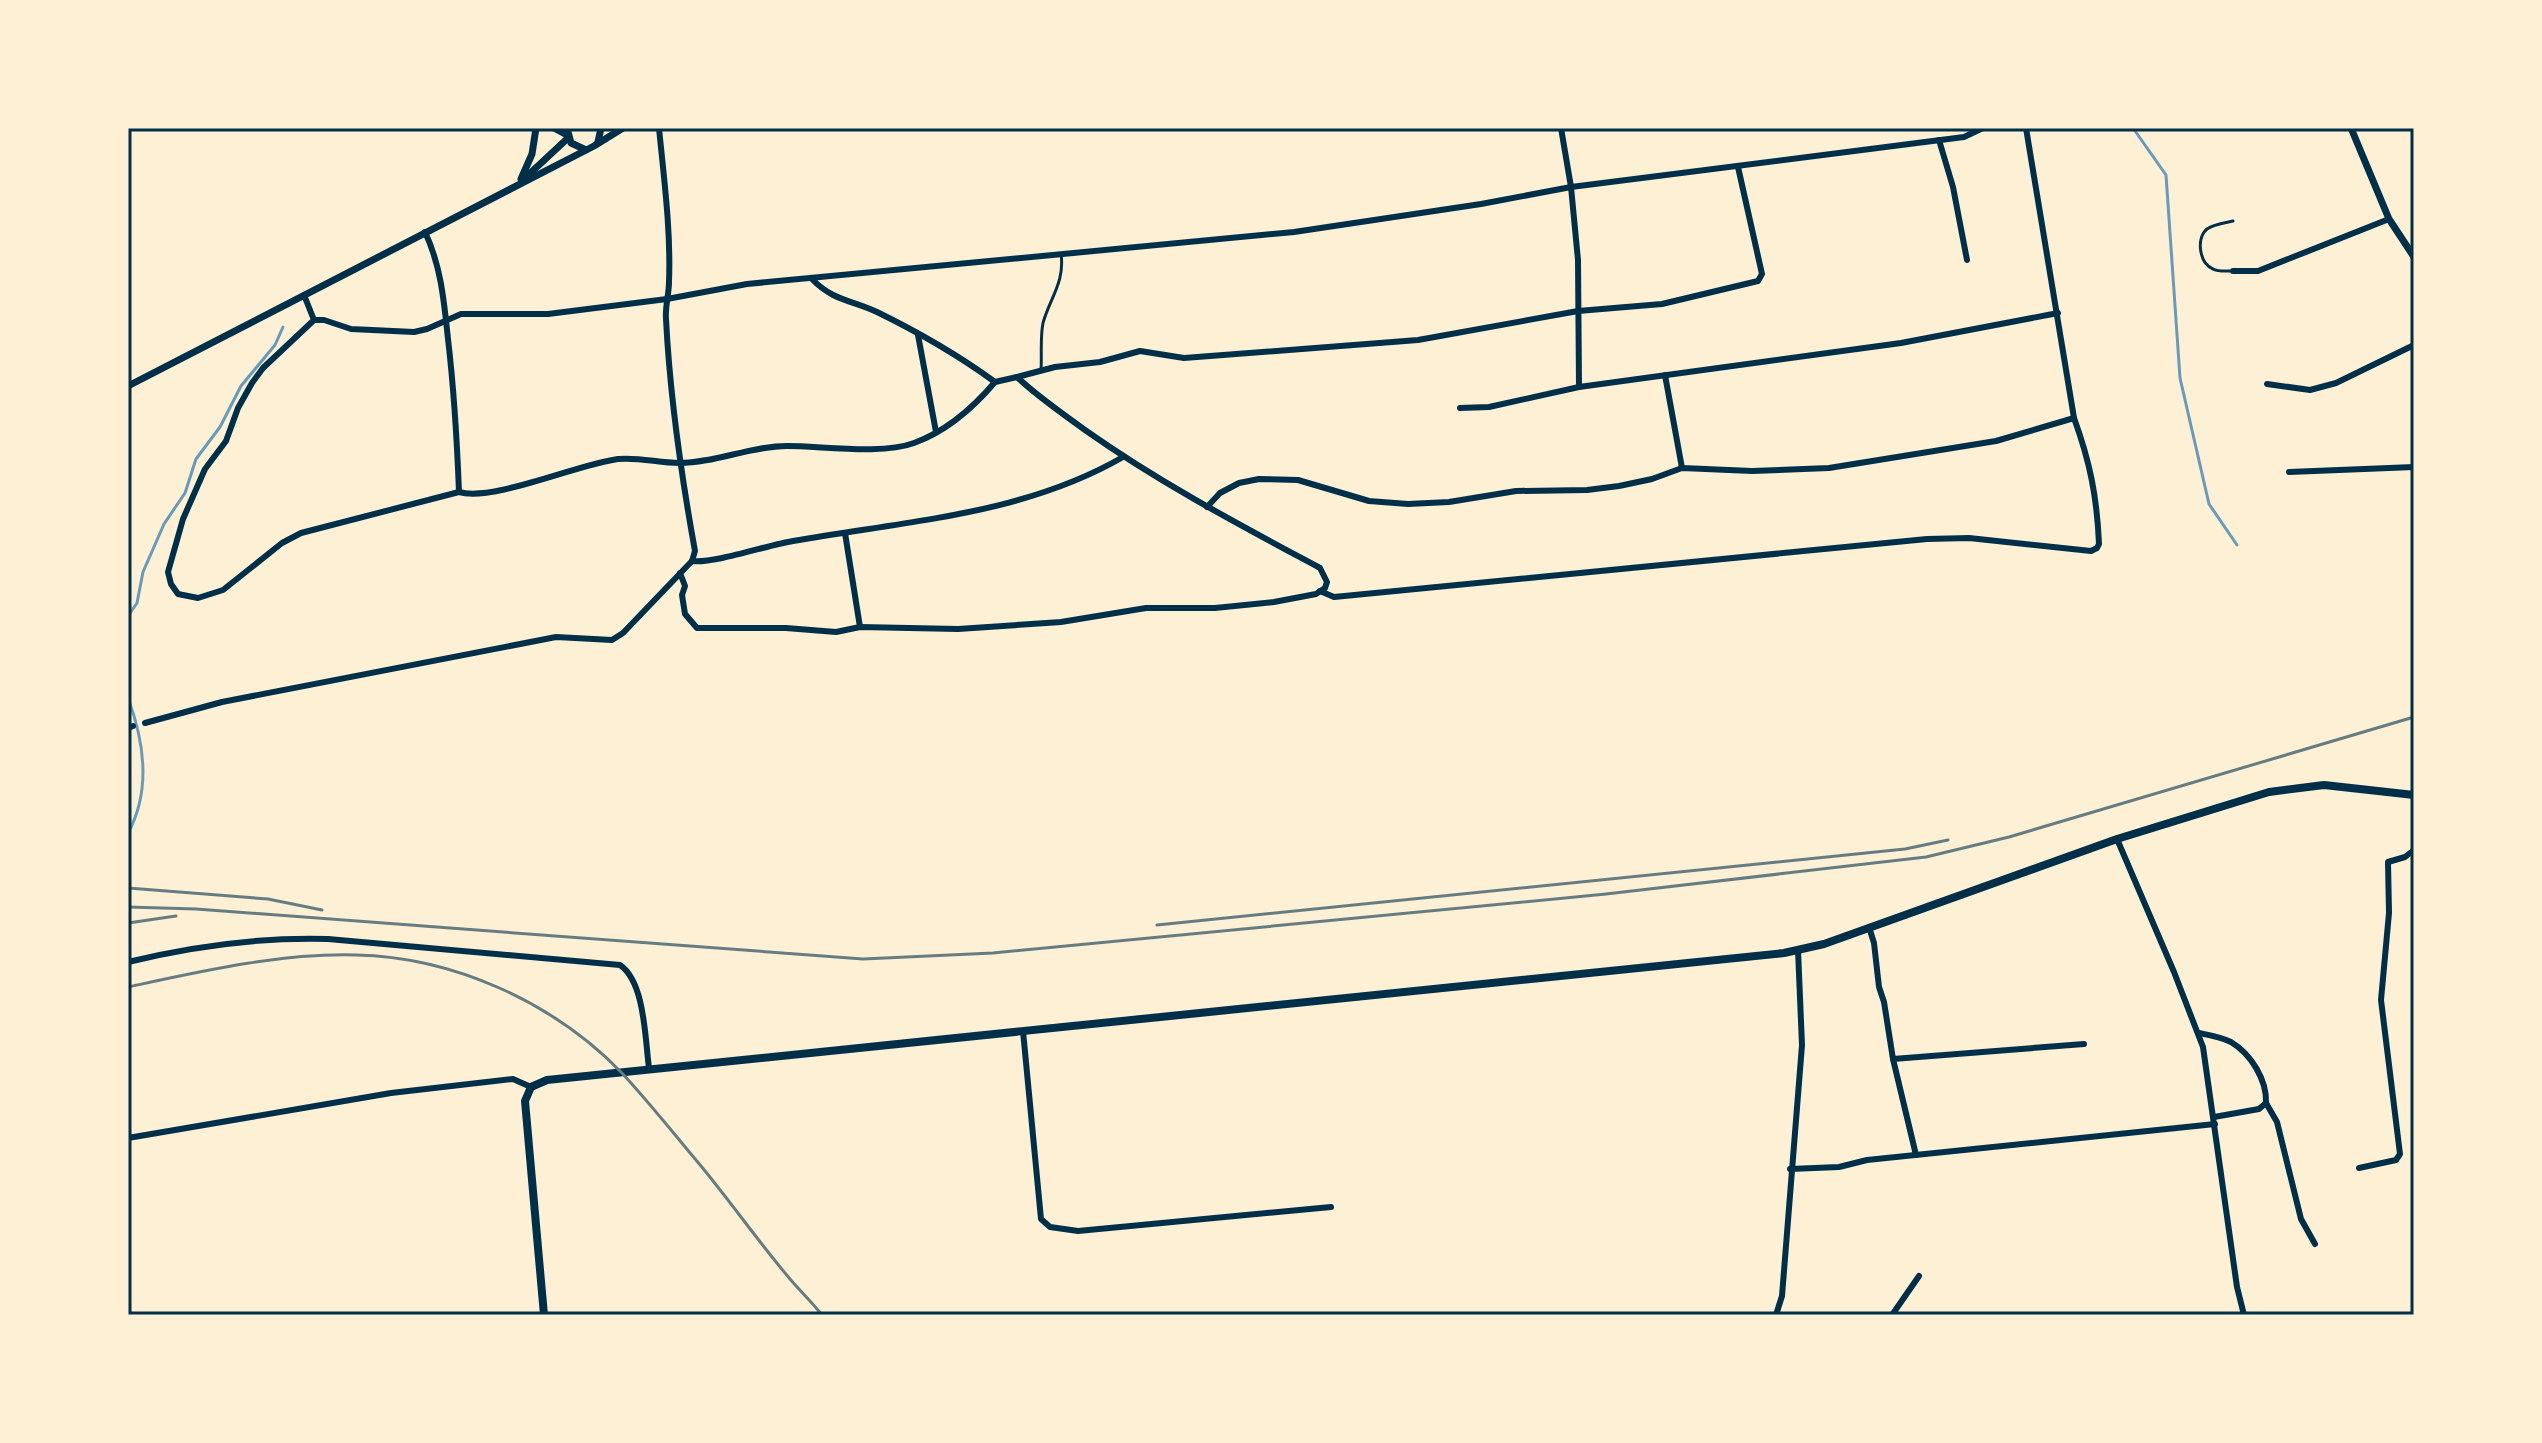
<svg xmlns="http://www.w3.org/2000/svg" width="2542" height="1443" viewBox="0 0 2542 1443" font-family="Montserrat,sans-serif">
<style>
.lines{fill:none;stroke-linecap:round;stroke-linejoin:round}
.stream{stroke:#669bbc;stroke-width:3}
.service{stroke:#003049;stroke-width:3}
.minor{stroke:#003049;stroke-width:6}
.tertiary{stroke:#003049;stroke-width:7}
.secondary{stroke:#003049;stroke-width:8}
.rail{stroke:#657d81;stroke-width:3}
.neatline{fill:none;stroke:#003049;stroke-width:3}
</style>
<rect width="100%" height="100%" fill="#fdf0d5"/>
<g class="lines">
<g class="stream">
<polyline points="2133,128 2166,175 2180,378 2209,504 2237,545"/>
<polyline points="128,616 137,603 143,572 164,524 185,493 196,459 220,427 241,386 275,345 283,327"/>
<path d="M128,698c16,43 23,93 0,135"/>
</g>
<g class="service">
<path d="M2233,221c-9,2 -19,3 -26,8 -11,9 -8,34 6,40 5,3 14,2 20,2"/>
<path d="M1041,370c1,-15 -1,-32 2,-47 7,-25 22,-41 18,-69"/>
</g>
<g class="minor">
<polyline points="1561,128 1571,187 1578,260 1579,387"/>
<polyline points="1939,140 1953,187 1967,260"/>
<path d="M425,232c16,34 19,69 23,107 6,51 9,101 11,153"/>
<polyline points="2233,271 2258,271 2389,219"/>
<path d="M304,295l10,25 -51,48 -11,15 -14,25 -12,33 -21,28 -22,50 -15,53 3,12 7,10 20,4 25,-8 59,-47 19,-10 158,-41c34,10 119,-28 159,-33 21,-2 41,4 61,4 36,0 72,-17 108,-17 35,0 95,9 127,-3 33,-12 59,-35 81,-61"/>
<polyline points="314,320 324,320 351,329 414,332 427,329 461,314 548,314 667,299 747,284 1294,232 1481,204 1571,187 1964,137 1983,128"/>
<polyline points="918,335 936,432"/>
<polyline points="1665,375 1682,468"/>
<polyline points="1017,377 1055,367 1100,362 1140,351 1184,358 1418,340 1578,311 1662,304 1758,281 1762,274 1738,167"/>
<polyline points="2267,384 2310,390 2336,383 2414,345"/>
<polyline points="1460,408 1489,407 1579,387 1901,343 2058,313"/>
<polyline points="2289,472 2414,467"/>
<polyline points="1207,507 1220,493 1239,483 1259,479 1298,480 1369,501 1408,504 1449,502 1516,491 1587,490 1619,486 1652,479 1682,468 1752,471 1829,468 1996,441 2074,418"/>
<polyline points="845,533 860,627"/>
<path d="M692,561c21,3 76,-16 101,-20 112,-20 230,-26 330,-84"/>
<path d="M680,573l5,13 -3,9 3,19 12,14h89l50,4 24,-5 98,2 103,-7 85,-14h69l59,-6 42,-8 9,-6 2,-6 -7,-14c-80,-43 -160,-85 -235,-138 -23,-17 -47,-33 -68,-53l-22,5c-37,-27 -77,-50 -118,-70 -25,-12 -44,-11 -65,-33"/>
<path d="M1320,591l14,6 593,-58 42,-1 122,13 6,-3 2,-4c-2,-47 -9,-82 -25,-126l-48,-290"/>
<path d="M145,723l77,-21 334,-65 56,3 11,-7 69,-72 3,-10c-14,-77 -25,-154 -29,-232 -1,-13 3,-25 3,-37 2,-51 -5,-103 -10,-154"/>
<polyline points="128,728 133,726"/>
<polyline points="2117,839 2174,972 2203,1047 2237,1287 2244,1315"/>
<polyline points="1869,927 1874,943 1879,987 1884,1002 1893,1059 1916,1155"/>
<path d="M128,962c66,-16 132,-25 200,-23l292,26c25,17 25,74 29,103"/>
<polyline points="1023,1031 1041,1219 1050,1227 1078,1231 1331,1207"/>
<path d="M2199,1033c10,2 22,4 32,9 20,12 36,38 35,61"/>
<polyline points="1893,1059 2084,1044"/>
<polyline points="2266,1103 2277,1122 2301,1219 2315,1244"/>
<polyline points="2214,1117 2259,1109 2266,1103"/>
<polyline points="128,1138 391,1093 513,1079 531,1087"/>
<polyline points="2359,1168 2396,1160 2400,1154 2381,1000 2389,913 2388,862 2405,857 2414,850"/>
<polyline points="1790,1169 1839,1167 1867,1160 2215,1124"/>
<polyline points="1776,1315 1782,1296 1802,1045 1798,950"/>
<polyline points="1892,1315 1919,1276"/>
</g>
<g class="tertiary">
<polyline points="554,128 567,135"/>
<polyline points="567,128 571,143 584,149"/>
<polyline points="2351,128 2389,219 2414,257"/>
<polyline points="598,142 601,128"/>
<polyline points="525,178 568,138"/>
<polyline points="521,179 532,154 536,128"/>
<polyline points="128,386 594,146 623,128"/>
</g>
<polyline class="secondary" points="544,1315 525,1101 531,1087 547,1080 1784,953 1824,944 2117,839 2269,792 2324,785 2414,795"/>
<g class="rail">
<polyline points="128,888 268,899 322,910"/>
<polyline points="128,907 196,909 863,959 993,953 1606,894 1926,857 2009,837 2414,717"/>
<polyline points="128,923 176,916"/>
<polyline points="1157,925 1905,849 1948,840"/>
<path d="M128,987c74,-16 152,-34 228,-32 97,2 197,47 265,117 26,28 50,58 75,88 32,38 61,80 94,119 10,12 22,23 32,36"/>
</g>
</g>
<rect width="2542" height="1443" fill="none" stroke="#fdf0d5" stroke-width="260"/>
<rect x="130" y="130" width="2282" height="1183" class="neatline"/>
</svg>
